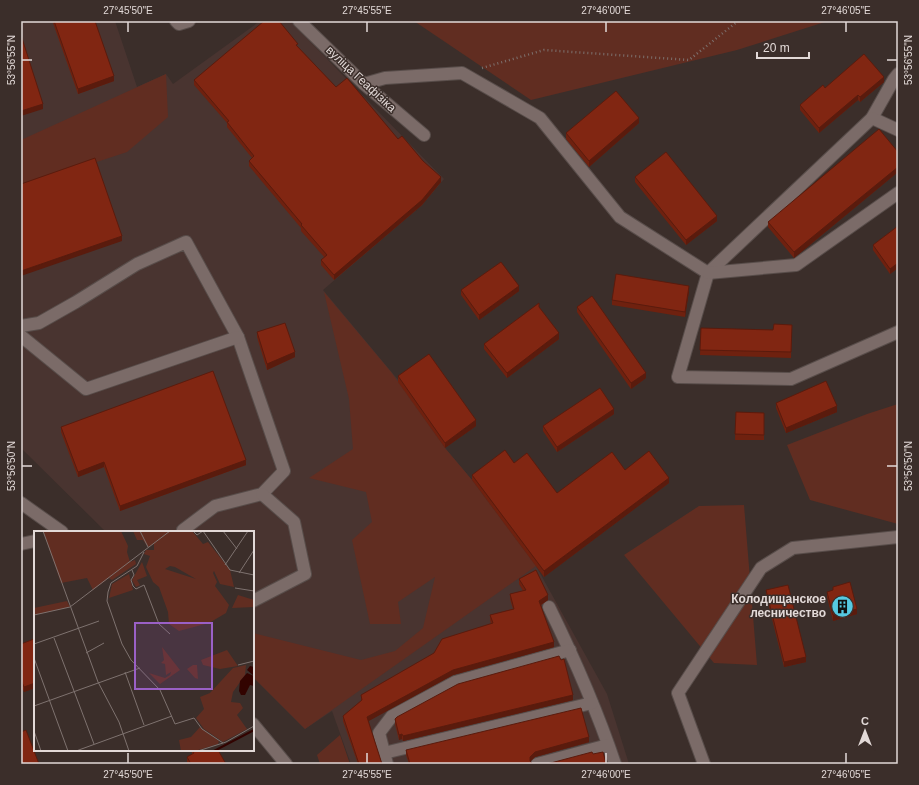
<svg xmlns="http://www.w3.org/2000/svg" width="919" height="785" viewBox="0 0 919 785" font-family="Helvetica,sans-serif">
<style>
.built{fill:#493430}
.green{fill:#612d21}
.lines{fill:none;stroke-linecap:round;stroke-linejoin:round}
.minor-casing{stroke:#584d4a;stroke-width:14}
.path{stroke:#7d716e;stroke-width:2.5;stroke-dasharray:1 3;stroke-linecap:butt}
.minor{stroke:#7b6b68;stroke-width:12}
.wall{fill:#6f210f}
.shaded-wall{fill:#5a1b0d}
.building{fill:#812612;stroke:#5a1b0d}
.ticks{fill:none;stroke:#e2d9d7;stroke-width:1.5}
.labels{text-anchor:middle;dominant-baseline:central;stroke-width:3;stroke-linejoin:round;paint-order:stroke}
.street-label{font-size:12px;fill:#e2d9d7;stroke:#3b2e2a}
.poi-label{font-size:12px;font-weight:bold;fill:#e2d9d7;stroke:#3b2e2a;text-anchor:end}
.inset-river{fill:none;stroke:#320300;stroke-width:2}
.inset-road{fill:none;stroke:#7e726f;stroke-width:1}
.view{fill:#9a60c6;fill-opacity:0.15;stroke:#9a60c6;stroke-width:2}
.inset-edge{fill:none;stroke:#e2d9d7;stroke-width:2}
.neatline{fill:none;stroke:#e2d9d7;stroke-width:1.5}
.ticks-label{font-size:10px;text-anchor:middle;fill:#e2d9d7}
</style>
<rect width="100%" height="100%" fill="#3b2e2a"/>
<polygon class="built" points="21,21 115,21 137,87 166,74 173,84 260,21 290,21 444,179 422,205 323,290 399,381 445,448 472,480 536,566 607,694 629,764 351,764 332,711 305,729 253,677 253,532 106,532 21,448"/>
<g class="green">
<polygon points="414,21 828,21 737,50 531,100"/>
<polygon points="166,74 168,117 127,152 21,187 21,140"/>
<polygon points="324,292 391,372 445,448 472,480 536,566 305,729 253,677 253,633 361,660 395,651 423,628 435,577 398,602 401,624 370,624 352,540 372,522 366,492 309,478 353,449 349,399"/>
<polygon points="898,404 898,524 810,500 787,445 867,414"/>
<polygon points="744,505 757,665 714,663 624,555 699,506"/>
<polygon points="340,735 350,764 320,764 317,755"/>
</g>
<g class="lines">
<defs>
<g id="minor">
<polyline points="176,21 179,24 189,21"/>
<polyline points="299,21 364,84 424,135"/>
<polyline points="898,74 894,79 872,118 708,273 678,377 791,379 898,332"/>
<polyline points="364,84 385,78 462,73 540,118 620,217 708,273 796,265 898,193"/>
<polyline points="872,118 898,130"/>
<polyline points="21,326 39,323 76,302 137,264 186,242 238,337 284,471 262,494 215,506 183,530 184,532"/>
<polyline points="21,336 86,389 238,337"/>
<polyline points="21,503 62,532"/>
<polyline points="21,544 35,541"/>
<polyline points="253,601 305,574 294,522 262,494"/>
<path d="M549,607c25,51 48,103 66,157"/>
<polyline points="253,724 286,764"/>
<polyline points="384,753 592,703"/>
<polyline points="387,764 379,733 392,716 455,682 570,650"/>
<polyline points="537,764 608,745"/>
<polyline points="704,764 678,693 761,568 793,548 898,537"/>
</g>
</defs>
<use href="#minor" class="minor-casing"/>
<polyline class="path" points="482,68 544,50 689,60 738,21"/>
<use href="#minor" class="minor"/>
</g>
<g class="wall">
<polygon points="53,21 95,21 114,81 78,94 53,23"/>
<polygon points="298,47 336,87 398,139 441,182 422,205 334,280 321,265 321,260 325,258 301,231 301,228 249,166 249,161 252,158 227,127 227,123 194,85 194,80"/>
<polygon points="884,82 860,102 858,100 819,133 800,110 800,105 825,88"/>
<polygon points="639,123 589,167 566,139 566,133"/>
<polygon points="898,152 898,172 794,258 768,227 768,222"/>
<polygon points="635,177 717,221 686,245 635,182"/>
<polygon points="898,226 898,268 890,274 873,250 873,245"/>
<polygon points="461,290 519,291 479,320 461,295"/>
<polygon points="689,291 685,317 612,305 612,300"/>
<polygon points="539,307 559,339 507,378 484,349 484,344"/>
<polygon points="577,307 646,378 631,389 577,312"/>
<polygon points="792,325 791,358 700,355 701,328 773,330"/>
<polygon points="257,332 295,357 267,370 257,337"/>
<polygon points="398,376 476,426 445,448 398,382"/>
<polygon points="776,403 837,412 786,433 776,408"/>
<polygon points="736,412 764,413 764,440 735,440"/>
<polygon points="614,414 557,452 543,431 543,426"/>
<polygon points="61,427 246,465 120,511 104,467 78,477 61,432"/>
<polygon points="514,463 557,493 625,470 669,483 544,577 472,480 472,475"/>
<polygon points="519,579 548,600 541,605 554,647 453,675 368,721 382,764 358,764 343,721 343,716 361,701 361,695 491,624 490,620 490,615 513,609 510,599 510,594 523,591 519,584"/>
<polygon points="833,587 857,614 833,621 827,597 827,592 833,590"/>
<polygon points="766,590 806,662 784,667 766,595"/>
<polygon points="35,642 35,688 24,692 21,685 21,644"/>
<polygon points="573,700 403,741 402,739 399,740 395,724 395,719"/>
<polygon points="589,742 535,757 530,761 533,764 409,764 406,755 406,750"/>
<polygon points="192,750 226,764 188,764 187,762 187,757 192,754"/>
</g>
<g class="shaded-wall">
<polygon points="114,76 114,81 78,94 78,89"/>
<polygon points="884,77 884,82 860,102 860,97"/>
<polygon points="858,95 858,100 819,133 819,128"/>
<polygon points="43,104 43,109 21,116 21,111"/>
<polygon points="639,118 639,123 589,167 589,161"/>
<polygon points="898,167 898,172 794,258 794,252"/>
<polygon points="441,177 441,182 422,205 334,280 334,275"/>
<polygon points="717,216 717,221 686,245 686,240"/>
<polygon points="122,236 122,241 21,276 21,271"/>
<polygon points="898,263 898,268 890,274 890,269"/>
<polygon points="519,286 519,291 479,320 479,315"/>
<polygon points="689,286 689,291 685,317 685,312"/>
<polygon points="559,333 559,339 507,378 507,373"/>
<polygon points="295,352 295,357 267,370 267,364"/>
<polygon points="646,373 646,378 631,389 631,383"/>
<polygon points="837,406 837,412 786,433 786,428"/>
<polygon points="614,409 614,414 557,452 557,447"/>
<polygon points="476,420 476,426 445,448 445,443"/>
<polygon points="246,460 246,465 120,511 120,506"/>
<polygon points="104,462 104,467 78,477 78,472"/>
<polygon points="669,478 669,483 544,577 544,571"/>
<polygon points="548,595 548,600 539,606 539,601"/>
<polygon points="857,609 857,614 833,621 833,615"/>
<polygon points="554,642 554,647 453,675 367,722 367,717 453,670"/>
<polygon points="806,657 806,662 784,667 784,662"/>
<polygon points="35,683 35,688 24,692 24,687"/>
<polygon points="573,695 573,700 403,741 403,736"/>
<polygon points="402,734 402,739 399,740 399,735"/>
<polygon points="589,737 589,742 535,757 530,762 530,757 535,752"/>
</g>
<g class="building">
<polygon points="54,21 95,21 114,76 78,89"/>
<polygon points="264,21 279,21 298,44 296,45 336,87 347,78 398,139 402,136 423,161 441,177 422,200 334,275 321,260 327,255 301,225 302,224 249,161 254,156 227,122 229,121 194,80"/>
<polygon points="21,35 43,104 21,111"/>
<polygon points="864,54 884,77 860,97 858,95 819,128 800,105 823,85 825,88"/>
<polygon points="616,91 639,118 589,161 566,133"/>
<polygon points="879,129 898,152 898,167 794,252 768,222"/>
<polygon points="666,152 717,216 686,240 635,177"/>
<polygon points="95,158 122,236 21,271 21,184"/>
<polygon points="898,226 898,263 890,269 873,245"/>
<polygon points="501,262 519,286 479,315 461,290"/>
<polygon points="616,274 689,286 685,312 612,300"/>
<polygon points="592,296 646,373 631,383 577,307"/>
<polygon points="539,303 539,307 559,333 507,373 484,344"/>
<polygon points="285,323 295,352 267,364 257,332"/>
<polygon points="774,324 792,325 791,352 700,350 701,328 773,330"/>
<polygon points="429,354 476,420 445,443 398,376"/>
<polygon points="213,371 246,460 120,506 104,462 78,472 61,427"/>
<polygon points="826,381 837,406 786,428 776,403"/>
<polygon points="600,388 614,409 557,447 543,426"/>
<polygon points="736,412 764,413 764,435 735,434"/>
<polygon points="505,450 514,463 527,453 557,493 612,452 625,470 649,451 669,478 544,571 472,475"/>
<polygon points="536,570 548,595 539,601 554,642 453,670 367,717 382,764 359,764 343,716 362,700 361,695 434,653 442,639 493,623 490,615 514,609 510,594 526,590 519,579"/>
<polygon points="850,582 857,609 833,615 827,592 833,590 833,587"/>
<polygon points="788,585 806,657 784,662 766,590"/>
<polygon points="34,639 35,642 35,683 24,687 21,680 21,644"/>
<polygon points="559,656 561,660 564,659 573,695 403,736 402,734 399,735 395,719 397,717 458,684"/>
<polygon points="581,708 589,737 535,752 530,757 530,761 533,764 410,764 406,750"/>
<polygon points="26,730 39,764 21,764 21,732"/>
<polygon points="192,750 218,750 226,764 191,764 187,757 194,753"/>
<polygon points="592,752 593,754 603,752 606,764 547,764"/>
</g>
<path class="ticks" d="M128,22v10M367,22v10M606,22v10M846,22v10M22,60h10M887,60h10M22,466h10M887,466h10M128,753v10M367,753v10M606,753v10M846,753v10"/>
<defs>
<symbol id="building-disc" viewBox="-11 -11 22 22"><circle r="9.5" fill="#56c9e1" stroke="#3b2e2a"/><path d="M-4-6H4V6H1V3H-1V6H-4ZM-2.5-4.3h1.7v1.8h-1.7ZM.8-4.3h1.7v1.8H.8ZM-2.5-1h1.7V.8h-1.7ZM.8-1h1.7V.8H.8Z" fill="#111"/></symbol>
</defs>
<g fill-rule="evenodd">
<use href="#building-disc" x="830" y="594" width="25" height="25"/>
</g>
<g class="labels">
<g class="street-label">
<text transform="translate(361 79) rotate(43)">вуліца Геафізіка</text>
</g>
<g class="poi-label">
<text x="826" y="599">Колодищанское<tspan x="826" dy="14">лесничество</tspan></text>
</g>
</g>
<g transform="translate(34 531)">
<rect width="220" height="220" fill="#3b2e2a"/>
<path d="M9,0h78l7,15 -1,6 3,10 5,-2 1,4 -24,16 -3,-2 -16,12 -6,-12 -26,5zM99,0h59l11,13 5,-2 22,28 4,17 -14,-3 -6,-13 -1,2 4,9 -2,4 14,19 -3,8 -17,10 -30,8 -10,-7 -1,-12 -9,-25 -6,-5 -7,-15 4,-11 -6,-2 2,-4h8v-6l-6,3 -5,-7h-6zM136,35l5,1 21,12 -31,-10zM108,31l5,14 -10,4 3,5 -4,2 -4,-7zM95,43l4,16 -24,8 3,-14zM204,64l16,5v7l-22,1zM33,70l3,6 -36,8v-7zM128,116l18,23 -20,14 -11,-11 16,5 5,-3 1,-3 -5,3 -1,-11 -4,-1 3,-3zM193,119l11,16 -18,3 -17,-4 -2,-5zM159,134h4l1,14 -3,-1 -8,-9zM212,134l-1,10 -12,17 -2,10 9,1 3,5 -6,7 10,14 -24,13 -19,-13 -8,-11 8,-9 -4,-12 10,-4 23,-25zM166,196l19,14 -1,3 -23,7h-14l-2,-11 12,-3z" fill="#612d21" fill-rule="evenodd"/>
<path d="M216,135l4,1v19l-4,-1 -5,10h-4l-2,-4 1,-10 7,-8 7,3 -7,-6z" fill="#320300"/>
<path class="inset-river" d="M180,220l40,-21"/>
<path class="inset-road" d="M9,0l55,151 21,40 10,29M106,0l8,16M159,0l4,4 6,-4M169,0l27,39 24,5M189,0l14,18M110,21l-7,14 -26,17 -3,9 -1,9 15,43 9,16 29,30 15,34 19,-6 8,11 21,14M191,34l23,-34M98,39l2,5 -3,5 2,6 3,3 8,-4 15,39 11,10M205,42l15,-23M201,57l19,3M0,84l36,-8 100,-76M20,107l40,106M0,113l65,-23M52,122l18,-10M0,127l34,93M204,134l16,-4M91,141l19,53M0,175l106,-38M0,200l7,20M42,220l96,-35M164,220l28,-9 28,-16"/>
<path class="view" d="M101,92h77v66h-77z"/>
<rect width="220" height="220" class="inset-edge"/>
</g>
<rect width="919" height="785" fill="none" stroke="#3b2e2a" stroke-width="44"/>
<g transform="translate(865 731)" stroke="#3b2e2a" stroke-width="3" paint-order="stroke">
<path d="M0-3L7 15L0 10L-7 15Z" fill="#e2d9d7"/>
<text y="-6" font-size="11" font-weight="bold" text-anchor="middle" fill="#e2d9d7">С</text>
</g>
<path d="M757 52v6h52v-6" fill="none" stroke="#e2d9d7" stroke-width="2"/>
<text x="763" y="52" font-size="12" fill="#e2d9d7" stroke="#3b2e2a" stroke-width="3" paint-order="stroke">20 m</text>
<rect x="22" y="22" width="875" height="741" class="neatline"/>
<g class="ticks-label">
<text x="128" y="14">27°45'50"E</text>
<text x="367" y="14">27°45'55"E</text>
<text x="606" y="14">27°46'00"E</text>
<text x="846" y="14">27°46'05"E</text>
<text transform="translate(11 60) rotate(-90)" y="4">53°56'55"N</text>
<text transform="translate(908 60) rotate(-90)" y="4">53°56'55"N</text>
<text transform="translate(11 466) rotate(-90)" y="4">53°56'50"N</text>
<text transform="translate(908 466) rotate(-90)" y="4">53°56'50"N</text>
<text x="128" y="778">27°45'50"E</text>
<text x="367" y="778">27°45'55"E</text>
<text x="606" y="778">27°46'00"E</text>
<text x="846" y="778">27°46'05"E</text>
</g>
</svg>
